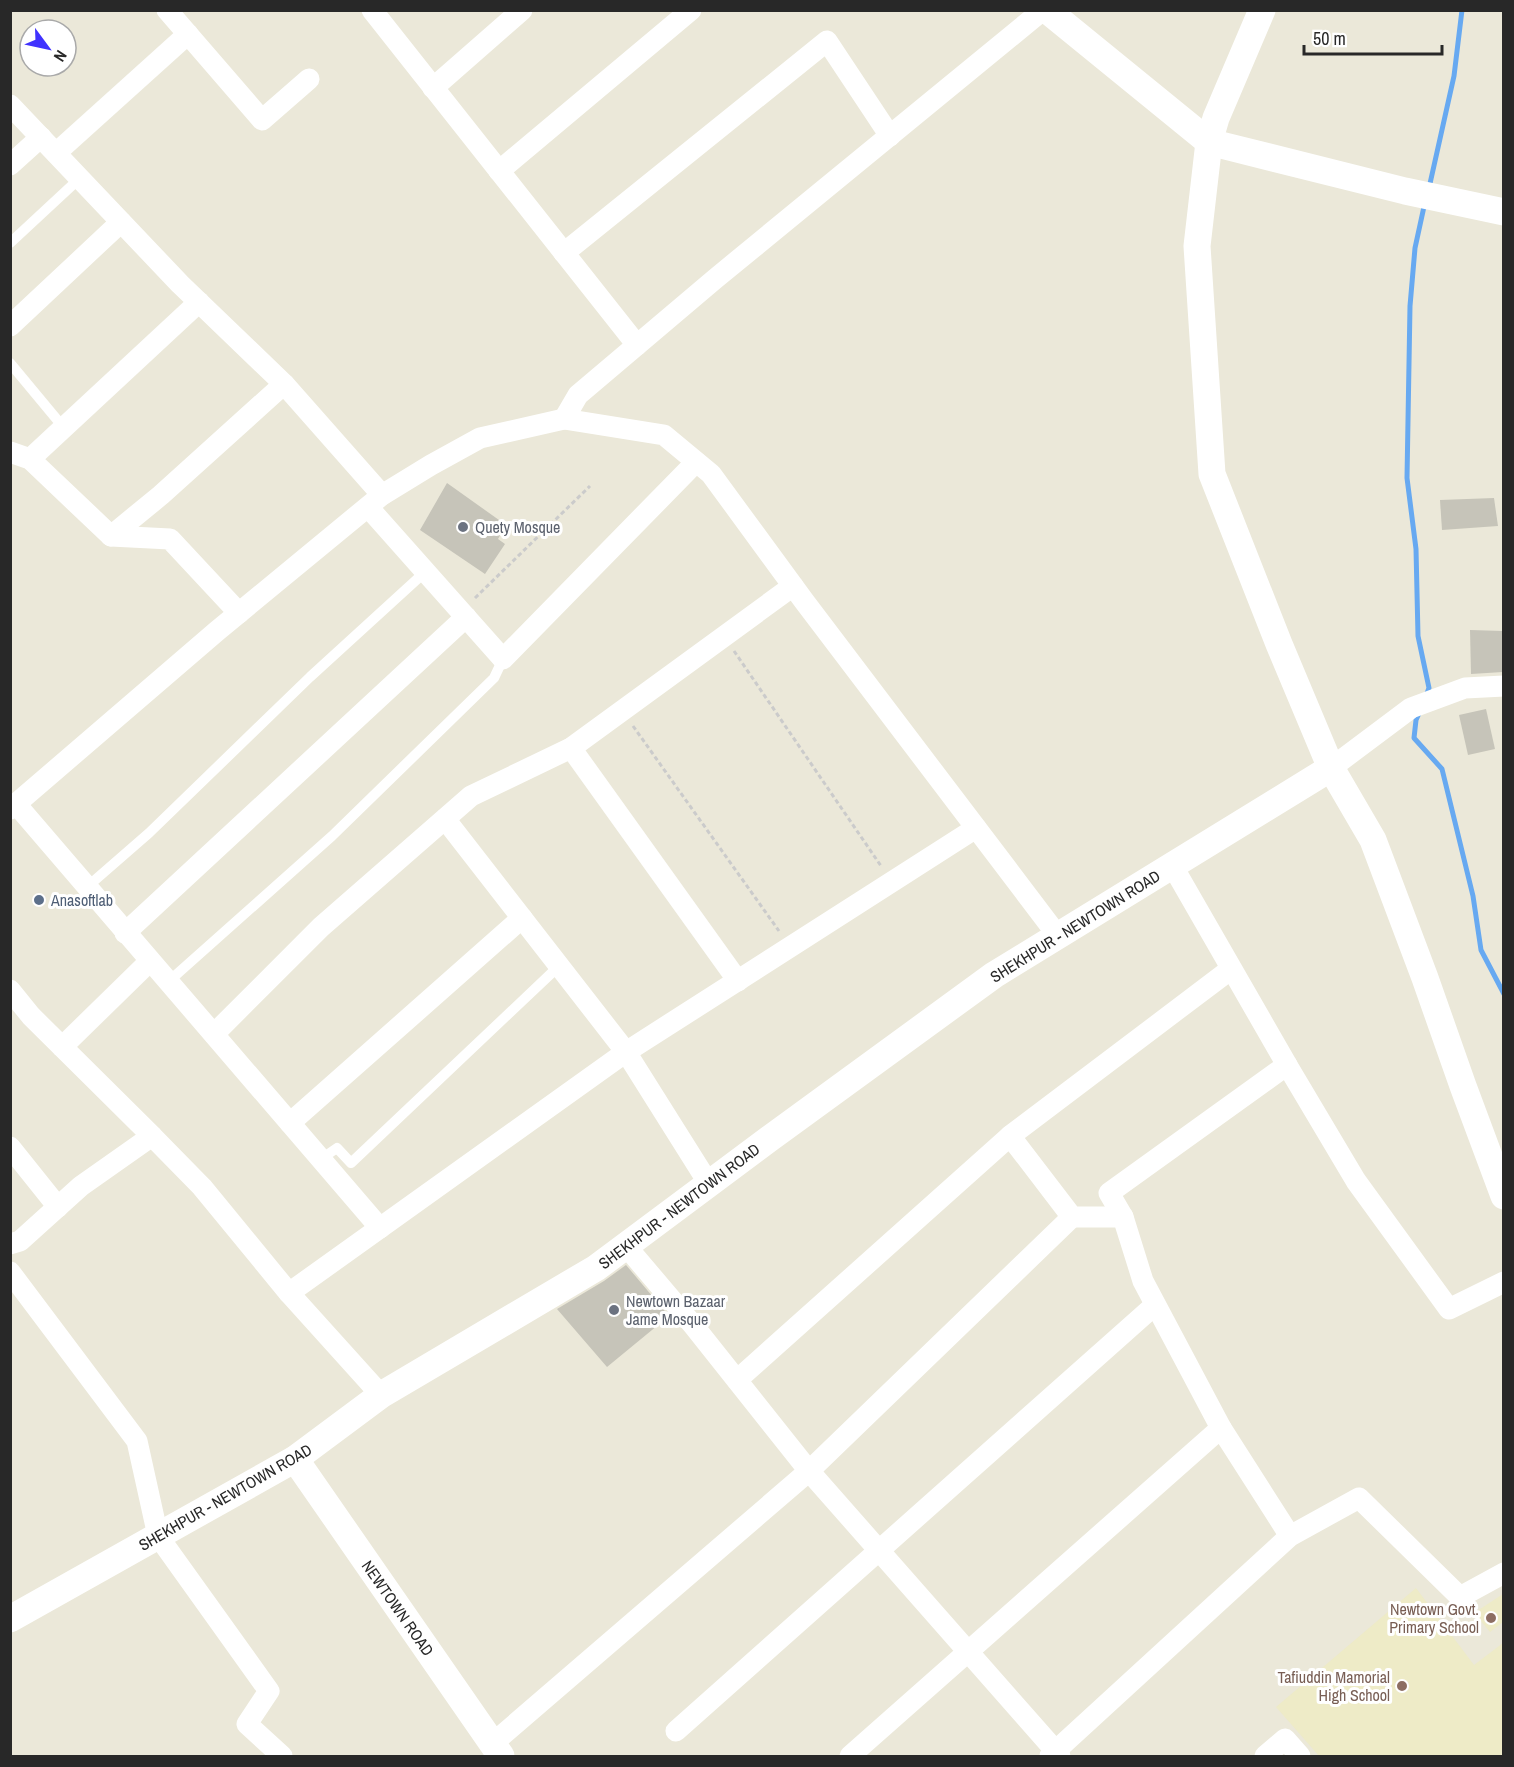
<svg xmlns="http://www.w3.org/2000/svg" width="1514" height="1767" viewBox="0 0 1514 1767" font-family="'Archivo Narrow',sans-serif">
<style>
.education{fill:#eeebc7}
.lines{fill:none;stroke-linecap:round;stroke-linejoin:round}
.stream{stroke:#67a9f1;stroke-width:5}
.building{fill:#c6c4b9}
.path{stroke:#cbcbcb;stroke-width:3;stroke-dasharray:4.5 3;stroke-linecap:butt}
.service{stroke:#fff;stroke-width:10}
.minor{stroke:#fff;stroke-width:21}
.tertiary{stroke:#fff;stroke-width:27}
.worship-dot{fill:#6b7280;stroke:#fff;stroke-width:2}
.service-dot{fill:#5c6f8a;stroke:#fff;stroke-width:2}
.education-dot{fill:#8d6e63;stroke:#fff;stroke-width:2}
.labels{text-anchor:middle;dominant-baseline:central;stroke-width:6;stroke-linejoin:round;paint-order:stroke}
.worship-label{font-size:16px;fill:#5b616d;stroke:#fff;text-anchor:start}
.service-label{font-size:16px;fill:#4e5e75;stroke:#fff;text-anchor:start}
.street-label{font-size:16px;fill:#282828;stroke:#fff}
.education-label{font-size:16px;fill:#785e54;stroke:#fff;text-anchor:end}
</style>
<rect width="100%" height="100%" fill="#ebe8d9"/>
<g class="education">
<polygon points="1416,1588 1474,1665 1503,1643 1503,1756 1319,1756 1276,1707"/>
<polygon points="1503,1594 1503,1622 1490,1632 1474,1613"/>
</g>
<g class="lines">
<g class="stream">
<polyline points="1429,188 1454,76 1462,10"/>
<polyline points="1425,202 1415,248 1410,306 1407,478 1416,549 1418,636 1429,688 1426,696"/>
<polyline points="1420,711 1416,720 1414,738 1442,769 1473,896 1481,950 1504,994"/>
</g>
</g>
<g class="building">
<polygon points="447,483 506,525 498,539 505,544 485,574 420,530"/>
<polygon points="1494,498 1498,526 1442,530 1440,500"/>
<polygon points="1470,630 1503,631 1503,672 1471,674"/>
<polygon points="1486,709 1495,749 1468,755 1459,715"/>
<polygon points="626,1265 669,1316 607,1367 557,1309 604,1281"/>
</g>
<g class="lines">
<g class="path">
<polyline points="475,598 590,486"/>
<polyline points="734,651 881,866"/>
<polyline points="633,726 779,931"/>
</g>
<g class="service">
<polyline points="10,243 80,178"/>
<polyline points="10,363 64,428"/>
<polyline points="87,887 149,833 310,677 425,572"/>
<polyline points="168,982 332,836 494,678 503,659"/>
<polyline points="321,1159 337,1148 351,1163 559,966"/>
</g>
<g class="minor">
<polyline points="167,10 262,120 309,79"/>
<polyline points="372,10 637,345"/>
<polyline points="1043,10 715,279 578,395 564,419 664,435 711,474 804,601 1058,936"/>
<polyline points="433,88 522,10"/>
<polyline points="10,105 180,284 284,384 382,495"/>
<polyline points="56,153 188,34"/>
<polyline points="10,165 41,137"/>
<polyline points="499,171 691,10"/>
<polyline points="564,253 827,41 890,136"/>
<polyline points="10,326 121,222"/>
<polyline points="10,452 30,459 111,536 170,539 239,613"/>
<polyline points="30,459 199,302"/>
<polyline points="368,507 503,659 696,462"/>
<polyline points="111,536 161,495 284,384"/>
<polyline points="571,748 738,981"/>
<polyline points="1331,768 1411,708 1465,688 1504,686"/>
<polyline points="16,804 380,1228"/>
<polyline points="10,809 217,631 382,495 431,465 480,438 564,419"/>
<polyline points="1172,865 1287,1065"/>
<polyline points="125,933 466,617"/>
<polyline points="10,990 31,1016 152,1136"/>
<polyline points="214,1034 321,927 471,796 571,748 793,586"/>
<polyline points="62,1047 150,961"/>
<polyline points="290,1123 522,918"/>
<polyline points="1010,1136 1231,969"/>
<polyline points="10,1147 58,1207"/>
<polyline points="709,1184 626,1052 976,828"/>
<polyline points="1123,1217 1109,1193 1287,1065 1356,1181 1449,1309 1504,1282"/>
<polyline points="10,1244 20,1241 81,1186 152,1136 202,1187 289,1293"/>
<polyline points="626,1246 693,1325 809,1471 1060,1756"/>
<polyline points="10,1272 137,1441 158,1536 269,1691 247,1724 282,1756"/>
<polyline points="737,1380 1010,1136 1072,1217 1123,1217 1143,1281 1221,1428"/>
<polyline points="381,1395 289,1293 626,1052 445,819"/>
<polyline points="676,1731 1155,1305"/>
<polyline points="492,1744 809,1471 1072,1217"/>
<polyline points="850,1756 1221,1428 1290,1536"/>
<polyline points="1050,1756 1290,1536 1359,1498 1460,1597 1504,1573"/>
<polyline points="1265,1756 1285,1739 1300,1756"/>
</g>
<g class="tertiary">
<polyline points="1047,10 1209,142 1405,191 1504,212"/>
<polyline points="1262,10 1216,118 1209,142 1197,246 1212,474 1279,644 1331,768 1373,840 1425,978 1463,1086 1504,1196"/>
<polyline points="295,1459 501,1756"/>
<polyline points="10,1619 295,1459 381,1395 596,1268 769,1139 994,975 1331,768"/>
</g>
</g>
<g class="worship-dot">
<circle cx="463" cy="527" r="6"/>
<circle cx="614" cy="1310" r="6"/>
</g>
<circle class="service-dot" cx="39" cy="900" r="6"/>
<g class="education-dot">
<circle cx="1491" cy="1618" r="6"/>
<circle cx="1402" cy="1686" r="6"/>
</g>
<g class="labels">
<g class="worship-label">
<text x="475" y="527">Quety Mosque</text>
<text x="626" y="1301">Newtown Bazaar<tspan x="626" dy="18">Jame Mosque</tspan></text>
</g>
<g class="service-label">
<text x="51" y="900">Anasoftlab</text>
</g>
<g class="street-label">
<text transform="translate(1075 926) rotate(-32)">SHEKHPUR - NEWTOWN ROAD</text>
<text transform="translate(679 1206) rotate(-37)">SHEKHPUR - NEWTOWN ROAD</text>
<text transform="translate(225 1497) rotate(-30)">SHEKHPUR - NEWTOWN ROAD</text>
<text transform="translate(398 1608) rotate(55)">NEWTOWN ROAD</text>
</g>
<g class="education-label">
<text x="1479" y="1609">Newtown Govt.<tspan x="1479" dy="18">Primary School</tspan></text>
<text x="1390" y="1677">Tafiuddin Mamorial<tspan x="1390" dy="18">High School</tspan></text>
</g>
</g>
<rect width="1514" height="1767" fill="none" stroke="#282828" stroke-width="24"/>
<g transform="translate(48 48) rotate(123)"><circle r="28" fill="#ffffff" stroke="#a9a9a9" stroke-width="1.5"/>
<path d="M0-4.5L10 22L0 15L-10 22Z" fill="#4032fe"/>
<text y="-9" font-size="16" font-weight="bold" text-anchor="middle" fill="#282828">N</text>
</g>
<path d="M1304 45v9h138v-9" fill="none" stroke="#282828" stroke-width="3"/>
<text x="1313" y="45" font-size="18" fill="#282828" stroke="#ffffff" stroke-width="4.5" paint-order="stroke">50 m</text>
</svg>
